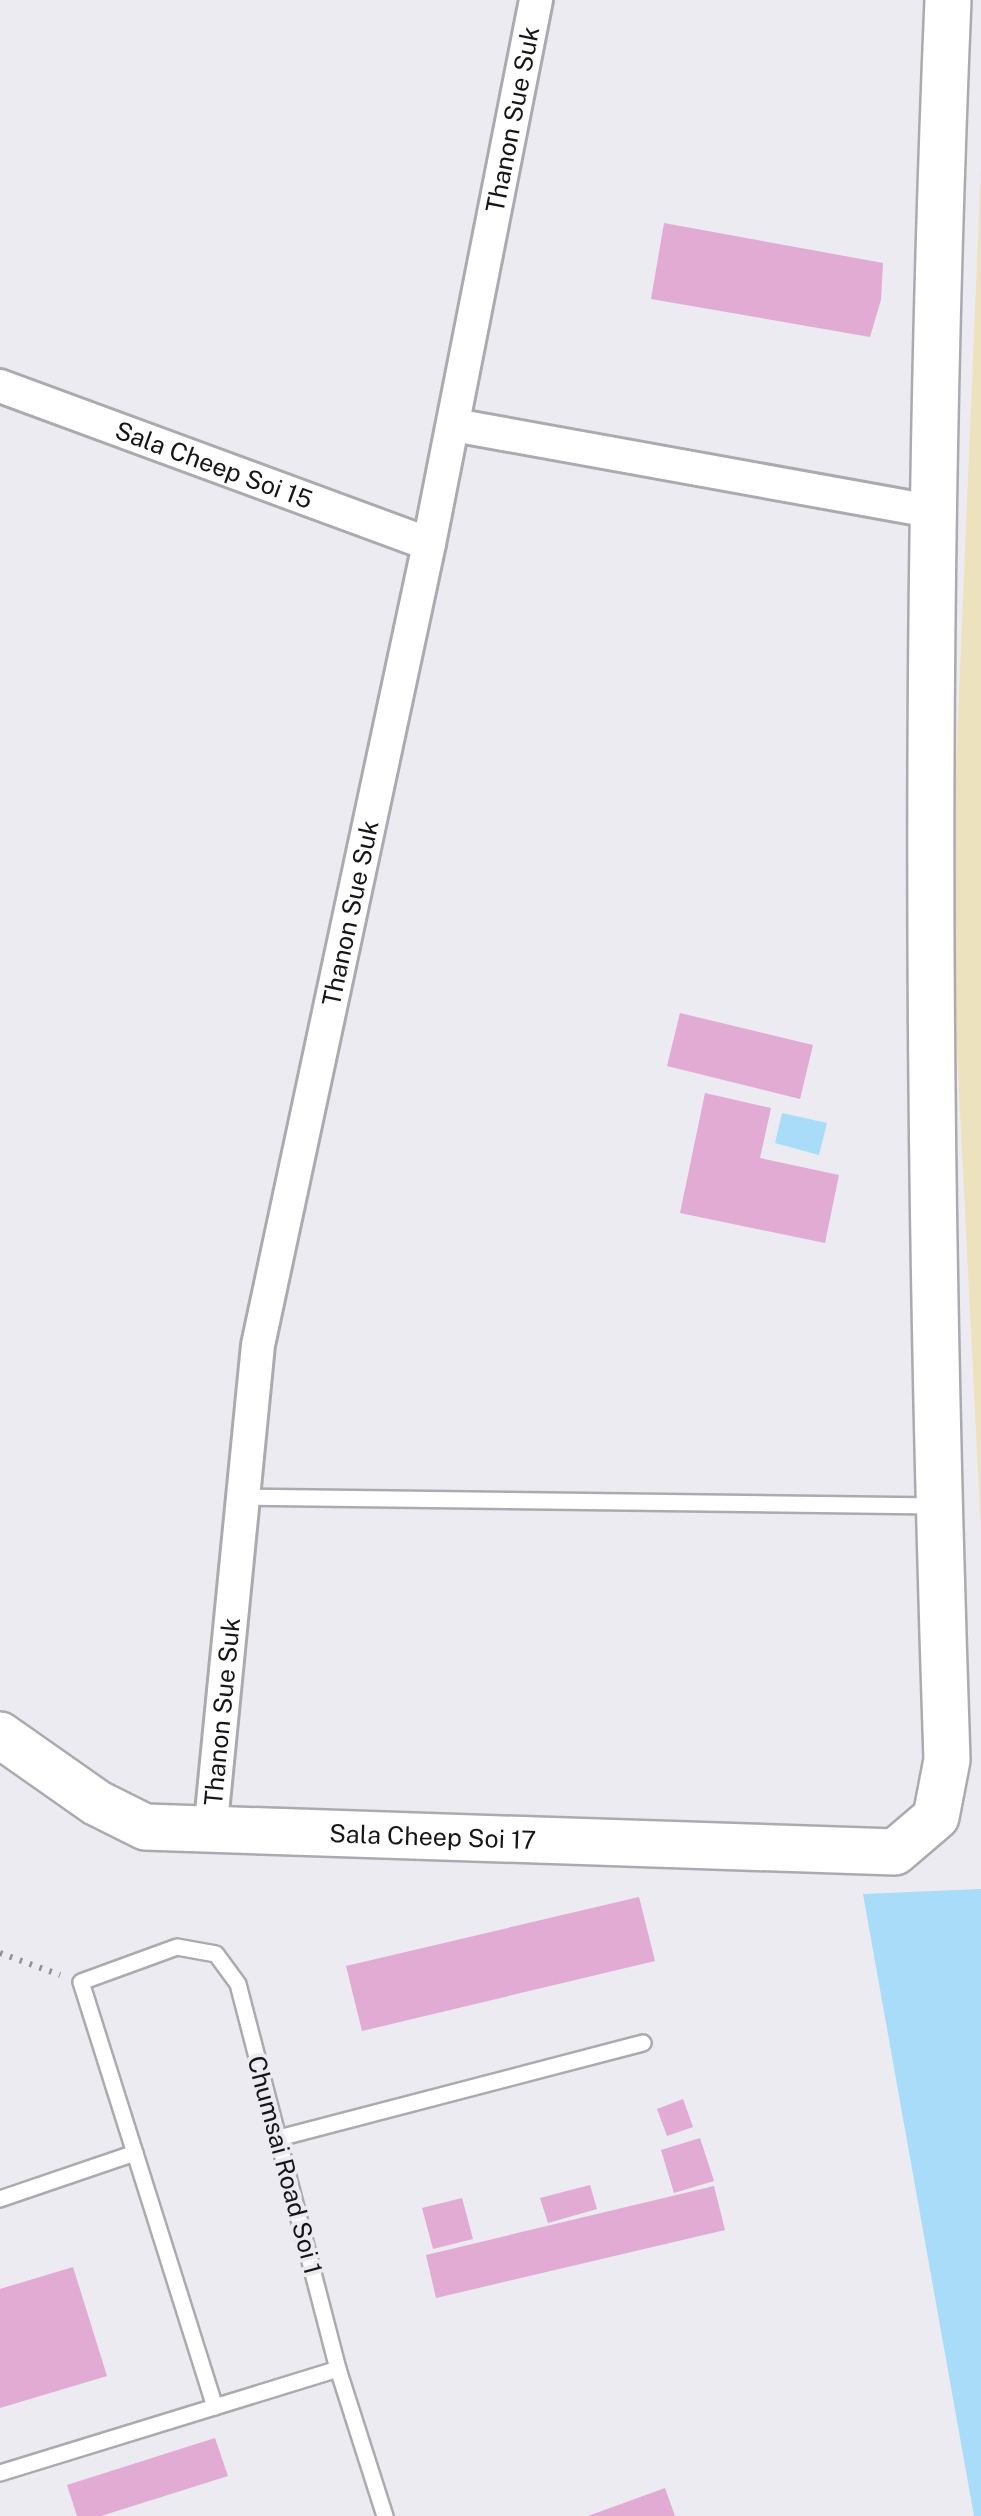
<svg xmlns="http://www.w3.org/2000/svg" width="981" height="2516" viewBox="0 0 981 2516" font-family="'Public Sans',sans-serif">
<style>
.sand{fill:#ece2bd}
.water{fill:#a9dcf8}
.building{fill:#e1abd4}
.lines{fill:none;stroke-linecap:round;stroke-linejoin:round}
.lane-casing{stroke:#aaaab0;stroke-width:20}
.street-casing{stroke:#aaaab0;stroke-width:38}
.secondary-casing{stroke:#aaaab0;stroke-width:50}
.path{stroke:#909094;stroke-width:6;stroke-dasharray:2.5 8;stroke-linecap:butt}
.lane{stroke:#fff;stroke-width:15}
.street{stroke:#fff;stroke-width:32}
.secondary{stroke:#fff;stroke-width:45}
.labels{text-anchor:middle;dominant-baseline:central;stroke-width:8;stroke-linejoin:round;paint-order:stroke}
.street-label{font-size:25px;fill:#161618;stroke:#ebebf1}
</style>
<rect width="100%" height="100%" fill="#ebebf1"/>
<polygon class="sand" points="981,168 981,1531 950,911"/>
<g class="water">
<polygon points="782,1113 827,1123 819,1155 775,1143"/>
<polygon points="981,1889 981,2516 974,2516 863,1894"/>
</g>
<g class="building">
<polygon points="664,223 883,263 881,300 870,337 651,299"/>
<polygon points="680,1013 813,1045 800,1099 667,1066"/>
<polygon points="705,1093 771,1108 760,1158 839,1175 825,1243 680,1213"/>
<polygon points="639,1897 655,1961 362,2031 346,1966"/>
<polygon points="683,2099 693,2127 667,2136 657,2109"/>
<polygon points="700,2138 714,2181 674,2193 661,2150"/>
<polygon points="590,2185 597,2209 548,2223 540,2198"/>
<polygon points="714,2186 725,2230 436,2298 426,2255"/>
<polygon points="462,2198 473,2239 433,2249 422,2208"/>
<polygon points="73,2267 107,2376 0,2408 0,2289"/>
<polygon points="215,2438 228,2476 101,2516 77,2516 67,2485"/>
<polygon points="665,2488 675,2516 588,2516"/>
</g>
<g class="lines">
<defs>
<g id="lane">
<polyline points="243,1497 934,1506"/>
<polyline points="279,2138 643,2043"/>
<polyline points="0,2199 135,2153"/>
<polyline points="215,2407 81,1982 177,1947 216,1954 238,1984 338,2369 385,2516"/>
<polyline points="0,2473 338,2369"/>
</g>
<g id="street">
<path id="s1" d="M0,386l429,158"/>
<polyline points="454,425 930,511"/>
<path id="s2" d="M210,1833l48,-488 171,-801 107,-544"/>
</g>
<g id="secondary">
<path id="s3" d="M0,1735l97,68 48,24 750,25 41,-35 11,-57c-20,-587 -24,-1173 1,-1760"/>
</g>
</defs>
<use href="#lane" class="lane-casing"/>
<use href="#street" class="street-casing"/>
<use href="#secondary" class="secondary-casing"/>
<polyline class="path" points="0,1953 60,1975"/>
<use href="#lane" class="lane"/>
<use href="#street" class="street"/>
<use href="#secondary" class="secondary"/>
</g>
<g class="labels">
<g class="street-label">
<text stroke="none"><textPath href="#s2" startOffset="1742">Thanon Sue Suk</textPath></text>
<text stroke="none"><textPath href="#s1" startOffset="228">Sala Cheep Soi 15</textPath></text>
<text stroke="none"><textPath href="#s2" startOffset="932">Thanon Sue Suk</textPath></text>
<text stroke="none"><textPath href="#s2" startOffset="122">Thanon Sue Suk</textPath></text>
<text stroke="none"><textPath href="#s3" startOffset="460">Sala Cheep Soi 17</textPath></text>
<text transform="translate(285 2165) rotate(75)">Chumsai Road Soi 1</text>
</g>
</g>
</svg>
